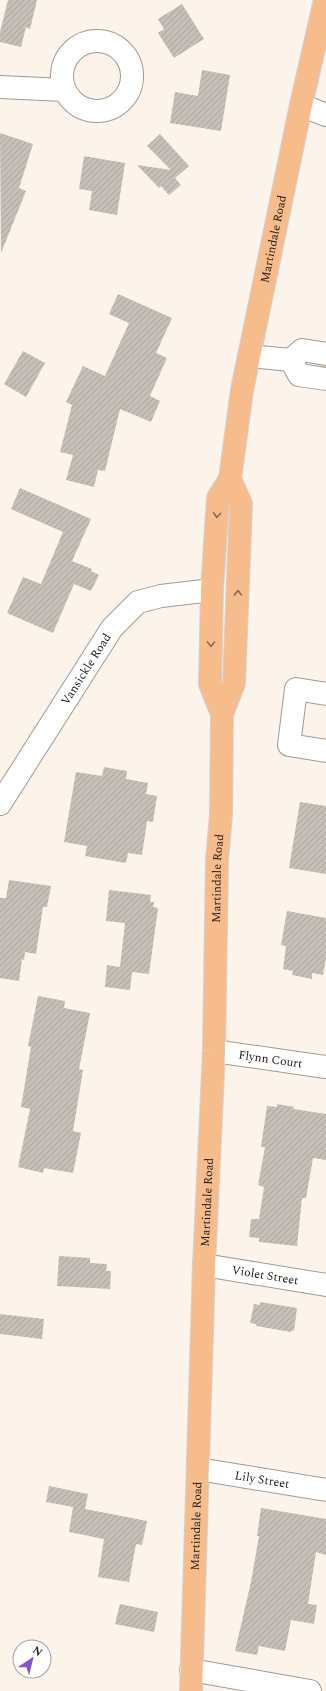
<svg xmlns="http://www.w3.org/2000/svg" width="326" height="1691" viewBox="0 0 326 1691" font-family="Spectral,serif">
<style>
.building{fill:url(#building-hatch)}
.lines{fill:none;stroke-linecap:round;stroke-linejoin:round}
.minor-casing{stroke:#a29a92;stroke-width:24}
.major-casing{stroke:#d2d1d1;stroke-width:24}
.minor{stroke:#fff;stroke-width:22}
.major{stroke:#f7bc8c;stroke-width:22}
.oneway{stroke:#8a6b52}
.labels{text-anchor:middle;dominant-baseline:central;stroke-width:3.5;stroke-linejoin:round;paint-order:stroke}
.street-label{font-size:12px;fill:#1d1a17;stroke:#fff}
</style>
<defs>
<pattern id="building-hatch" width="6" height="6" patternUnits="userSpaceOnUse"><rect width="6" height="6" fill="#c7beb7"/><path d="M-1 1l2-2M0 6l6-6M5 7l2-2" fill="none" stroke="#aaa39d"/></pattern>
</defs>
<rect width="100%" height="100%" fill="#fcf3eb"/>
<g class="building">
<polygon points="8,0 37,0 30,29 26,27 21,47 0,42 0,32"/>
<polygon points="182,4 204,39 174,58 158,33 164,29 158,19"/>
<polygon points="202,70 230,75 221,131 170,123 175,92 198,96"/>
<polygon points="0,133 33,144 19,188 26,191 1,253"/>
<polygon points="160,134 189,166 175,178 181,185 169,195 161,186 159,188 137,165 171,170 147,146"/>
<polygon points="84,156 125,163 117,215 89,210 92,191 79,189"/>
<polygon points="118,294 172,318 156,353 167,358 150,396 160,401 151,422 120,409 105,471 98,470 94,487 66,480 73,455 60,452 72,405 66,402 83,366 105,376 129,323 109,314"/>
<polygon points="23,351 45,363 26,397 4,384"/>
<polygon points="20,488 91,519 72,561 92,569 91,571 99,575 91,591 74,584 53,633 7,613 23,577 41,584 63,532 11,509"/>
<polygon points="104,767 127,771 126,779 148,783 146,794 157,796 153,822 147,821 142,855 128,853 126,863 85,856 87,846 64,842 76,772 102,776"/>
<polygon points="300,802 326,806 326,874 289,868"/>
<polygon points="9,880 51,886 47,907 43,907 36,954 25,952 24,960 22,959 19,981 0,978 0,898 6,898"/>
<polygon points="109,890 151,895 150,902 154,902 153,907 158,908 149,974 132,972 130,990 105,987 107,965 120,967 125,923 106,921"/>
<polygon points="287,911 326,918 326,958 323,975 312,973 312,979 292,975 293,971 283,969 286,946 281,945"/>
<polygon points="38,996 65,1001 64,1008 90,1013 79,1069 83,1070 73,1131 81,1133 73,1173 44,1168 43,1173 18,1167 30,1109 21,1107 31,1047 28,1046"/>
<polygon points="277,1104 294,1107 293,1109 326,1114 326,1160 313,1158 306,1198 302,1198 297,1246 259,1242 259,1238 249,1237 251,1219 259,1219 264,1187 258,1185 265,1147 261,1147 267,1106 277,1107"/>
<polygon points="59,1256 90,1258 90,1263 107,1264 106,1271 111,1271 110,1289 57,1286"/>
<polygon points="260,1302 297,1308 294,1331 292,1330 291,1332 256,1326 256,1324 250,1323 254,1304 260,1305"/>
<polygon points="0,1314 44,1319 42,1339 0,1334"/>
<polygon points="49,1486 88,1494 85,1509 147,1521 142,1545 136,1544 129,1582 98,1577 104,1539 69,1532 73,1507 46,1502"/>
<polygon points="261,1508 326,1519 326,1555 316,1552 308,1604 317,1605 314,1624 291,1620 285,1651 259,1646 257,1655 235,1651 251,1582 259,1536 257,1536"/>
<polygon points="120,1604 158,1612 154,1632 115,1624"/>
</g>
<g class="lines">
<defs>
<g id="minor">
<circle cx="97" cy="76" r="35"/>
<polyline points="0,87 64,90"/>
<polyline points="301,105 326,115"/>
<polyline points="249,356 291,360 302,350 326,354"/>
<polyline points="291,360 299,375 326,379"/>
<polyline points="326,694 296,689 289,745 326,751"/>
<path id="s1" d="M0,804l112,-176 26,-26 23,-6 51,-6"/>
<path id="s2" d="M214,1051l112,16"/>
<path id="s3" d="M204,1265l122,20"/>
<path id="s4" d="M198,1469l128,21"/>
<polyline points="191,1670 310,1691"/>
</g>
<g id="major">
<path id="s5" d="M222,714l-12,-30 2,-94 6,-92 12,-19 12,-89 59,-285 24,-105"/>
<path id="s6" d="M191,1691l13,-426 10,-214 3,-191 4,-45 1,-101 12,-31 7,-179 -11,-25"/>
</g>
</defs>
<use href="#minor" class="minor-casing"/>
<use href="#major" class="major-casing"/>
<use href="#minor" class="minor"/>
<use href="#major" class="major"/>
</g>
<defs><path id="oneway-chevron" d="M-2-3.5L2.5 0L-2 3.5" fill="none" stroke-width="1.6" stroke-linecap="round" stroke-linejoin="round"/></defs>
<g class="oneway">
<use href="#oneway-chevron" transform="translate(217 515) rotate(94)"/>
<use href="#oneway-chevron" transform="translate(238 593) rotate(-88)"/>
<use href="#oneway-chevron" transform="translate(211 644) rotate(91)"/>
</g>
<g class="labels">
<g class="street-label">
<text stroke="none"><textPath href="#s5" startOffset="485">Martindale Road</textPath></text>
<text stroke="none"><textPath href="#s1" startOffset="160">Vansickle Road</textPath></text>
<text stroke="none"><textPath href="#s6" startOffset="813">Martindale Road</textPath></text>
<text stroke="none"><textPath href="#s2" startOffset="57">Flynn Court</textPath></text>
<text stroke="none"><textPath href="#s6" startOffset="489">Martindale Road</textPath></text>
<text stroke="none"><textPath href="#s3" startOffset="62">Violet Street</textPath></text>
<text stroke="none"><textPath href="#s4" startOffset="65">Lily Street</textPath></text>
<text stroke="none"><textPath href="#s6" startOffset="165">Martindale Road</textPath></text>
</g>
</g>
<g transform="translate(32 1659) rotate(35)"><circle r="19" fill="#ffffff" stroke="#a5a3a2"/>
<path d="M0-3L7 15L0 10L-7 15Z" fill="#8256d0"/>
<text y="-6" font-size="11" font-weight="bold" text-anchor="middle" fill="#1d1a17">N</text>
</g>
</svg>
